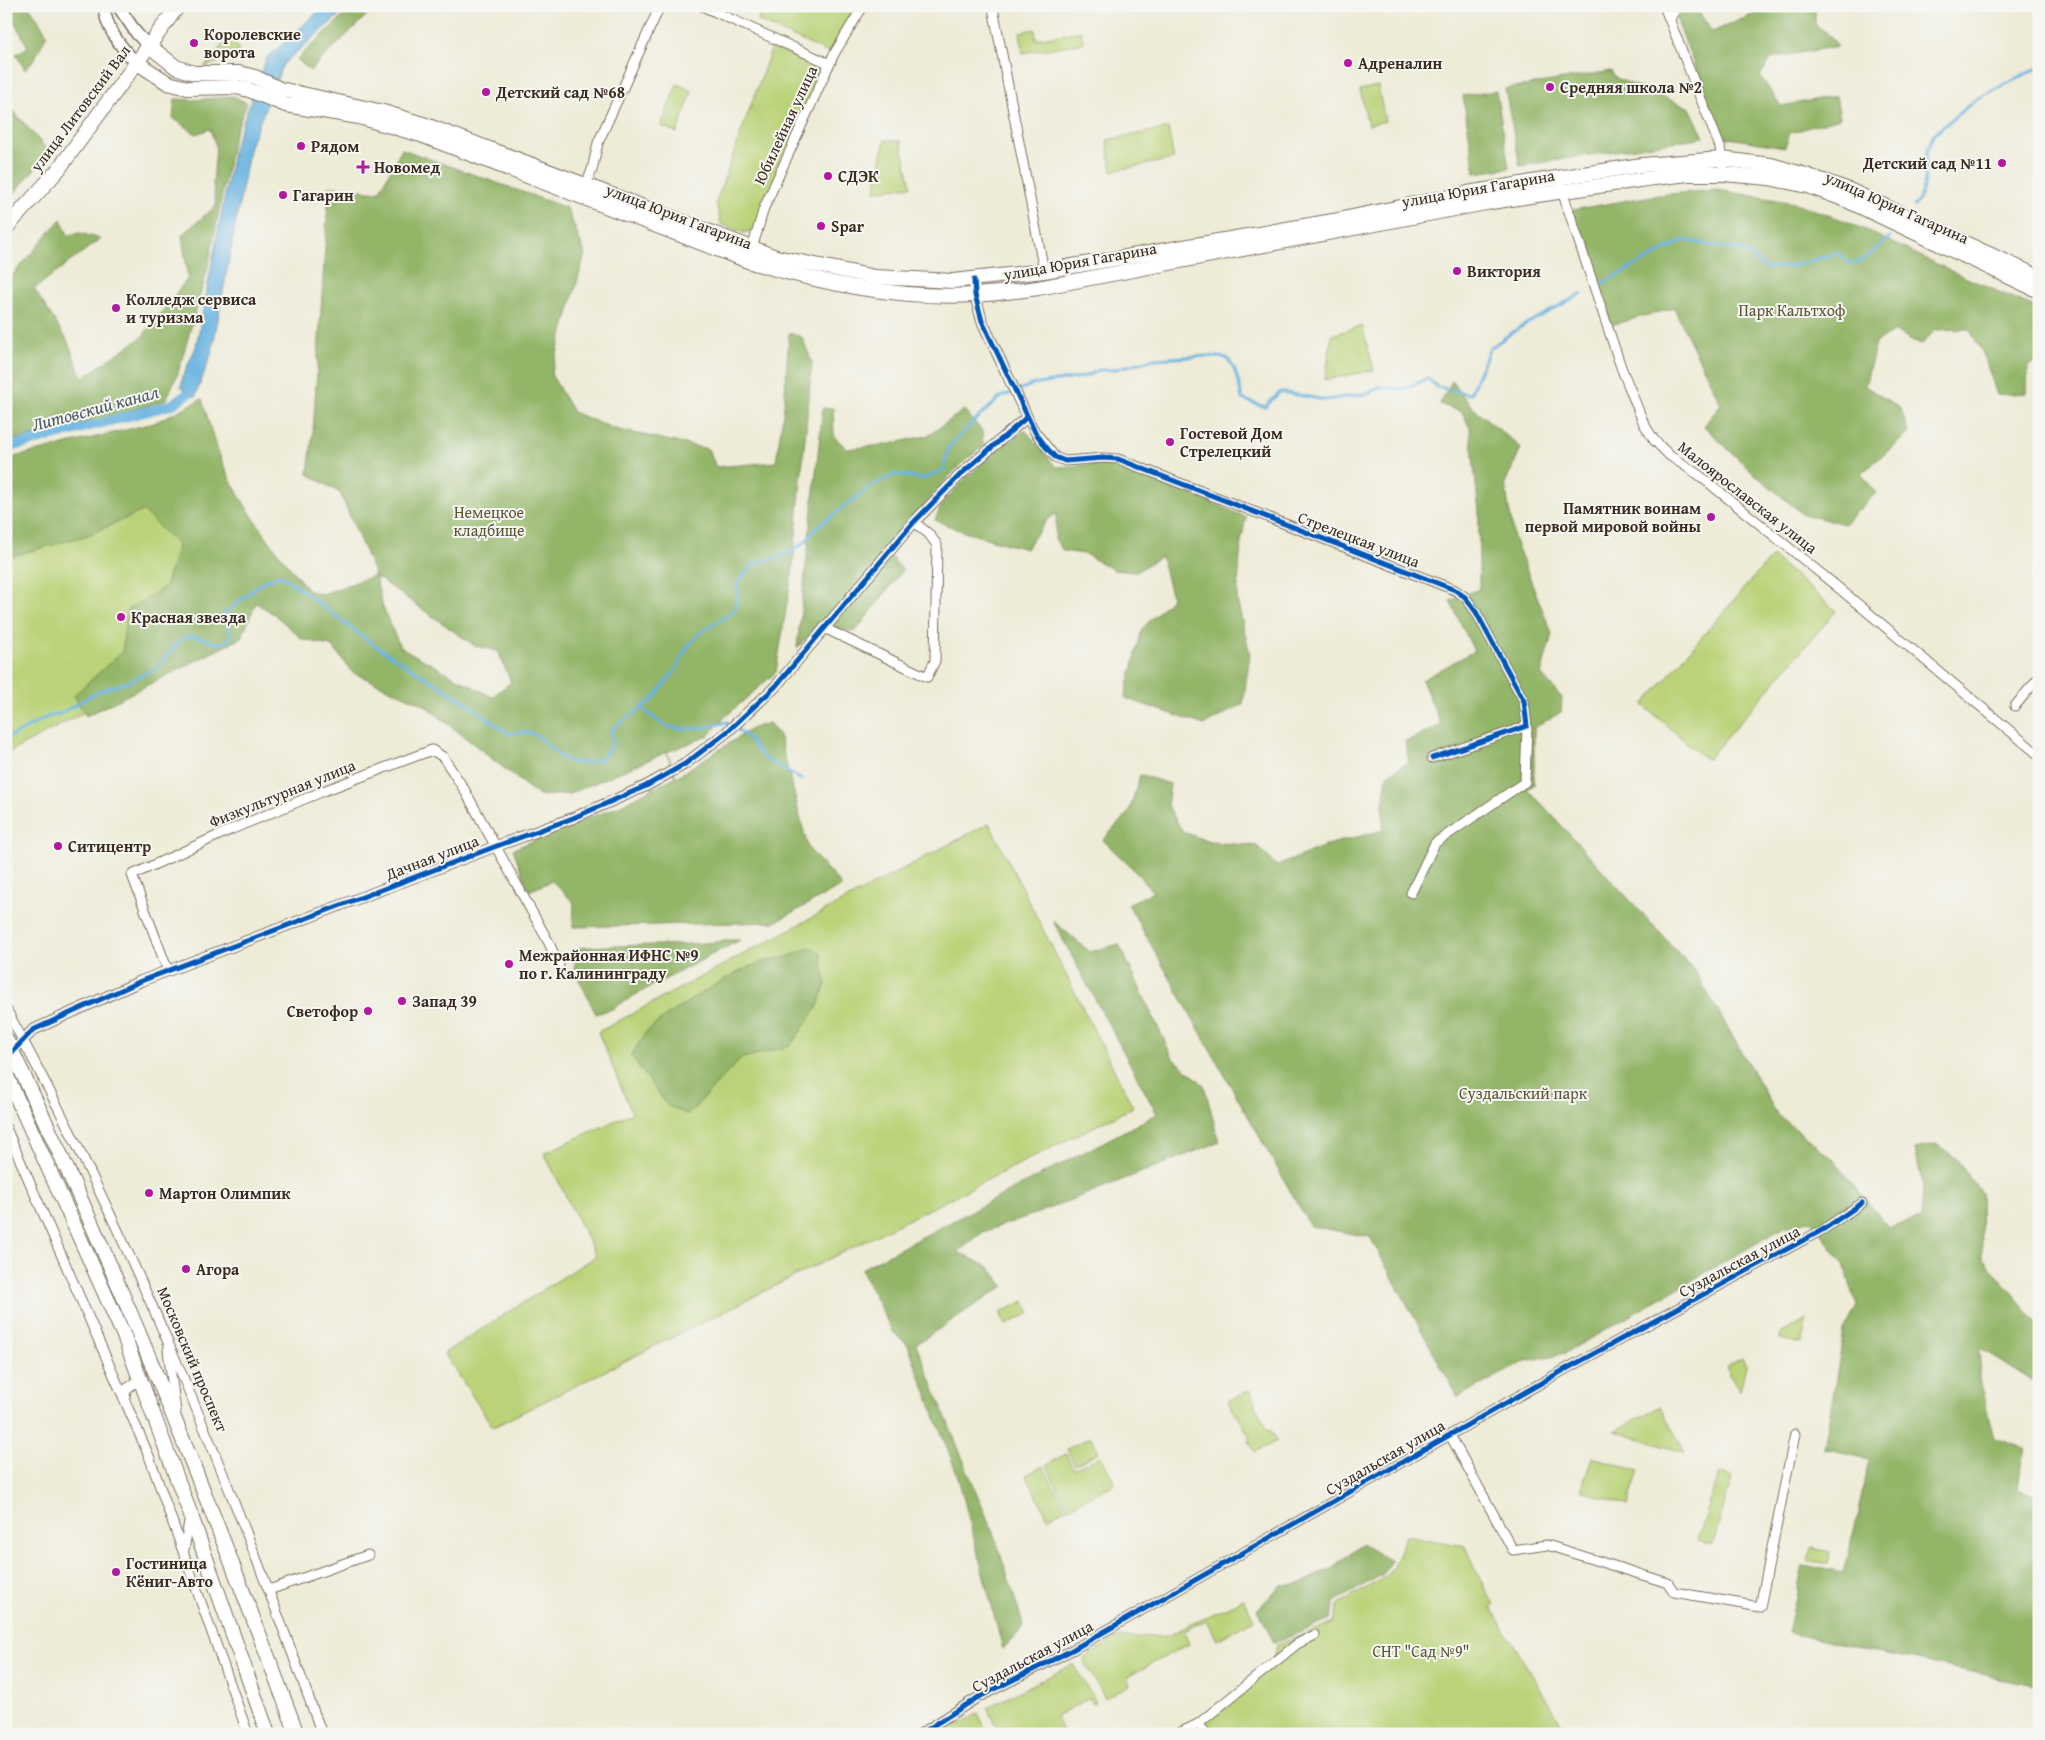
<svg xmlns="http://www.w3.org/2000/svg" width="2045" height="1740" viewBox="0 0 2045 1740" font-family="'Gentium Book Plus',serif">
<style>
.green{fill:#bad378;stroke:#7a7e4b}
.forest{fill:#93b568;stroke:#677043;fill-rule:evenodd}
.water{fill:#68b3e1;stroke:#526e80}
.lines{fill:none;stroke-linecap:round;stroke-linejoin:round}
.stream{stroke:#68b3e1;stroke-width:3}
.canal{stroke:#68b3e1;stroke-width:10}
.minor-casing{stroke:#7a6e5f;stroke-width:11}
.tertiary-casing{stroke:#7a6e5f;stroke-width:12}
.secondary-casing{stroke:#7a6e5f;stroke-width:14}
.primary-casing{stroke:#7a6e5f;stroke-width:16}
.minor{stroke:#fff;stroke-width:9}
.tertiary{stroke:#fff;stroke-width:10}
.secondary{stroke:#fff;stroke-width:11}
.primary{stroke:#fff;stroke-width:14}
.cycleway-casing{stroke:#f6f6f2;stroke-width:8}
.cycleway{stroke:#0057b8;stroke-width:5}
.poi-dot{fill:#b5179e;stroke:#f6f6f2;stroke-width:2}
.labels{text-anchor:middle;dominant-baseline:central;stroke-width:4;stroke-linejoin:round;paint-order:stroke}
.poi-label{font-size:16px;font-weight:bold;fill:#3b2a1e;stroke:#f6f6f2;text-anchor:start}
.street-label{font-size:16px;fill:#3b2a1e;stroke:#f6f6f2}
.park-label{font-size:16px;fill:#5b5434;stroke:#f6f6f2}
.water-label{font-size:18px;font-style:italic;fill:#4b5a62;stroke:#f6f6f2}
</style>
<rect width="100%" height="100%" fill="#f6f6f2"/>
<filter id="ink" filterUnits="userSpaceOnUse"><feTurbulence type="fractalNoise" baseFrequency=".02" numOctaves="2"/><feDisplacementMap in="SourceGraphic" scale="10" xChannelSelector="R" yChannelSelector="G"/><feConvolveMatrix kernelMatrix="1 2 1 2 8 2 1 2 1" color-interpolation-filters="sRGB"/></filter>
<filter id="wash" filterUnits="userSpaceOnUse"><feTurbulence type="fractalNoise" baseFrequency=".0096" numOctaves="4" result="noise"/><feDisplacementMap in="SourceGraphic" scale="20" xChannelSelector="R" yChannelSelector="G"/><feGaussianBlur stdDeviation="1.12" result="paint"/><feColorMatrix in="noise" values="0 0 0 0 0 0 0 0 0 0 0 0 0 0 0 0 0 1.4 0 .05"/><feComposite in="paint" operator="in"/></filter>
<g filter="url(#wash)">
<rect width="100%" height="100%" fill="#eeebd7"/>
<g class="green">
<polygon points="763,6 852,6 854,7 829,53 758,21"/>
<polygon points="1035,29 1036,39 1081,31 1083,43 1023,53 1020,32"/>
<polygon points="231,41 237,46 239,51 232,57 204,67 224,44"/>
<polygon points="772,47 825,70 756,229 744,233 721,224 716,202"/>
<polygon points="677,84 692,91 677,133 661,126"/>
<polygon points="1378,86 1385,121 1368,125 1360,90"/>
<polygon points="1168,128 1174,159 1112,171 1107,140"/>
<polygon points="885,140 901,141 911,186 875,191"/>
<polygon points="1362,326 1374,370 1325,380 1332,335"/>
<polygon points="148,458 241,629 6,754 6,494"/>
<polygon points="1772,556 1836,611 1707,760 1643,705"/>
<polygon points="989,823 1133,1107 493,1427 444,1353 596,1256 544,1153 632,1113 598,1032"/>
<polygon points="1024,1301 1030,1313 1006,1325 1000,1313"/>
<polygon points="1807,1319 1802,1344 1780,1339 1781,1333"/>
<polygon points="1742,1358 1746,1365 1740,1392 1726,1367"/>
<polygon points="1250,1390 1256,1403 1254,1404 1268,1430 1270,1429 1277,1441 1255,1452 1249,1441 1251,1439 1237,1414 1235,1415 1228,1401"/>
<polygon points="1660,1406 1685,1453 1615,1431"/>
<polygon points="1091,1437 1099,1452 1075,1465 1067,1449"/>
<polygon points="1066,1454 1074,1469 1101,1456 1115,1484 1067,1508 1046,1465"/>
<polygon points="1592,1457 1639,1471 1628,1505 1581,1490"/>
<polygon points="1043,1466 1065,1509 1048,1518 1026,1475"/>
<polygon points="1719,1473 1732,1477 1713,1544 1698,1540"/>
<polygon points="1406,1536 1466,1546 1477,1573 1494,1605 1490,1607 1491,1608 1558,1718 1565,1734 1171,1734 1220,1707 1272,1666 1277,1645 1333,1623 1339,1604 1384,1578 1392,1569"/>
<polygon points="1811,1548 1830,1552 1828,1564 1808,1560"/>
<polygon points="1244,1599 1254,1620 1217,1640 1207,1620 1184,1631 1189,1644 1127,1677 1130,1685 1105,1698 1083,1659 1117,1638 1167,1636"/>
<polygon points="1073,1664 1096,1702 1093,1704 1089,1698 1056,1716 1064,1734 1000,1734 987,1708"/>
<polygon points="978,1713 988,1734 944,1734"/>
</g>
<g class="forest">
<polygon points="6,6 29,6 47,34 35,58 25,70 16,54 28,47"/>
<polygon points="354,6 376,6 310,71 297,59"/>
<polygon points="1684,6 1695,6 1712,32 1773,6 1820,6 1815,10 1815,25 1826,32 1838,46 1772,58 1760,76 1781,106 1836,96 1840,118 1790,133 1785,147 1722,137 1676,18"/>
<polygon points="1611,71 1616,78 1690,108 1704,137 1520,166 1505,89"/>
<polygon points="1496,91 1509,168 1475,173 1463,96"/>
<polygon points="233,96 247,103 233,138 208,267 178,373 166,400 106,418 6,442 6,410 11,407 14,382 6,358 6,283 61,219 68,235 80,233 100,239 34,289 67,340 82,378 142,337 188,278 182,235 216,206 213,184 216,146 210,129 196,134 173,118 175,99 195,100"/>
<polygon points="6,102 49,152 6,203"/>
<path d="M402,149l165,59 18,46 -34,120 22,38 42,17 93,20 8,18 60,-5 8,-55 5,-74 13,4 10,26 -19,203 -17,106 -50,44 -18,20 -41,16 9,25 77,-49 16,-5 10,12 29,113 34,38 -67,36 -202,5 1,-24 -22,-22 -23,10 -16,-42 106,-43 56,-29 -8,-25 -98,42 -30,2 -116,-92 -71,-32 -19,-25 -31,-8 -28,-25 -18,-11 -15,35 -155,78 -12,-21 48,-43 5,-42 38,-23 13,-41 -35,-35 -55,24 -75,21 -7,-13v-84l148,-36 48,-24c8,27 15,55 28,80 21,40 50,77 79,112l14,3 52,-19 -35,-82 -32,-19 5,-42 16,-245 50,5zM375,576l100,70 23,5 13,31 -19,15 -92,-50 -17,-39z"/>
<polygon points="1717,190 1795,203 1848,222 1962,276 2039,309 2039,360 2028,366 2027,393 1997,395 1983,353 1969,329 1935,330 1921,345 1895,331 1876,342 1865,386 1901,409 1909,433 1861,474 1876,493 1845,524 1803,514 1752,472 1704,426 1721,404 1674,308 1611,325 1572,210 1657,195"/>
<polygon points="1452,381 1471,406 1521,448 1505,484 1514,538 1552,634 1541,674 1562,698 1561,712 1534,728 1534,785 1528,789 1695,971 1777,1114 1833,1159 1888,1227 1921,1219 1923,1187 1915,1149 1936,1144 1957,1159 1981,1193 1982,1257 2039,1325 2039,1385 1980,1348 1979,1379 1994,1437 2025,1448 2021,1464 2018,1491 2039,1496 2039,1686 1788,1633 1803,1565 1843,1573 1857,1518 1869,1459 1824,1449 1844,1331 1857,1306 1844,1264 1811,1220 1785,1227 1565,1353 1526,1361 1458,1397 1370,1237 1310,1226 1128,904 1153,892 1133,869 1103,840 1129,812 1140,775 1170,784 1167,805 1183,832 1210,842 1257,846 1277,866 1327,845 1383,830 1383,804 1387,775 1409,762 1405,742 1441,725 1422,680 1474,651 1450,601 1479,589 1479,512 1470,428 1462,412 1440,404"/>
<polygon points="823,408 833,408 834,436 847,449 891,444 929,435 964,410 982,431 983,446 958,467 967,477 996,451 1025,430 1056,467 1115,463 1246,517 1241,542 1237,600 1250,654 1243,704 1204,725 1125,698 1142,629 1172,598 1161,556 1136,572 1114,570 1085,554 1063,551 1055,539 1057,513 1047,520 1026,549 964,532 935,520 943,502 967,477 958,467 939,487 925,506 902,527 884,549 903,570 855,632 819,624 797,648"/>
<polygon points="1053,921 1090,952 1119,944 1172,1057 1204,1085 1219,1142 1040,1212 983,1232 958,1252 989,1267 1004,1286 916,1344 997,1543 1024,1627 1003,1649 958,1477 908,1345 892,1331 861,1269 1157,1114"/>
<path d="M732,940h8l-105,55 -23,14 -16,5 -22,-45 4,-21c51,-5 102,0 154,-8z"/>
<polygon points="811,947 821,954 826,984 817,1008 790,1046 740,1059 688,1115 667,1105 631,1056 646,1032 663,1018 703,992 734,974 761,962 787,957"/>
<polygon points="1361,1544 1391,1560 1383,1574 1336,1601 1330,1620 1274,1643 1258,1609 1281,1585 1300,1584 1333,1567"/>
</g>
<polygon class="water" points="324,6 350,6 283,64 250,146 212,352 195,397 181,387 183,376 196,347 234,147 266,59"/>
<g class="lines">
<g class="stream">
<polyline points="1914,206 1919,200 1925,181 1926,155 1933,135 1975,100 2039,67"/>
<polyline points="1595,287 1684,240 1744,251 1766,268 1793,266 1838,253 1851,265 1864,259 1890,237"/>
<path d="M642,708c7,5 15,14 22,17 20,8 44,2 63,-3l19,14 18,22 38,22"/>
<path d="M6,739l41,-22 12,-3 40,-23 29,-9 28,-14 26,-29 7,-3 9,1 21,7 8,-2 4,-7 -8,-20 38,-32 20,-8 93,70 91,57 44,32c36,-9 35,17 60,27 10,4 21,1 31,-1l13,-16 -2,-14 41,-30 23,-29 11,-22 13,-15 35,-23 4,-14 -1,-13 16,-19 38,-13 16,-12 10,-13 54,-41 25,-12 26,5 22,-9 4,-22 24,-25 29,-26 30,-12 52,-8 17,-7h12l42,-11 53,-3 20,2c10,12 12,26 15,41l23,8 15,-15 46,8 44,-7 8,-6c23,3 29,3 49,-9l10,9 33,7 20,-46 29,-20 62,-34"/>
</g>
<polyline class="canal" points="6,448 171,405 189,393"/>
</g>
</g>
<g filter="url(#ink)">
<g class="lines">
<defs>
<g id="minor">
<polyline points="702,6 830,64"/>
<polyline points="1664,6 1720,147 1724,174"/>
<polyline points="993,8 1044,271"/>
<polyline points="1670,19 1677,6"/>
<polyline points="585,187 592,170 598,143 660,6"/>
<polyline points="1561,188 1621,367 1644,424 1654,440 1670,456 1699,475 1835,585 2039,755"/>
<polyline points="751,252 764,208 834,54 863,6"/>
<polyline points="1027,417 1035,432 1055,457 1065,461 1103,458 1118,459 1455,590 1465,597 1476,612 1524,701 1527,726 1432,758"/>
<polyline points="824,628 927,677 935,661 937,545 929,534 914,522"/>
<polyline points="2015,706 2039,677"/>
<polyline points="1411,893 1435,843 1525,782 1527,726"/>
<polyline points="168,971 132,875 230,830 326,790 432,750 443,757 464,789 548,941 559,965"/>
<path d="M6,1009c127,231 226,477 316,725"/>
<polyline points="6,1128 149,1456 248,1734"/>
<polyline points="168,1350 176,1412"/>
<polyline points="125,1398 126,1389 141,1379"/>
<polyline points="1450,1435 1513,1550 1547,1545 1668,1583 1674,1592 1760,1607 1795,1434"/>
<polyline points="184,1550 190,1516"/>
<polyline points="269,1590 368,1555"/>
<polyline points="1198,1724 1207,1734"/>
<polyline points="920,1734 977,1698 1072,1650 1564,1370 1824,1229 1862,1203"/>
<polyline points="1177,1734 1198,1724 1297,1644 1315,1635"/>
</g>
<polyline id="tertiary" points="12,1052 33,1030 141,981 494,847 573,818 646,786 685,764 727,732 775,687 914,522 961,474 1027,417 982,321 975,295 974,280"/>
<g id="secondary">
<path d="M104,6c1,21 17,42 32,56"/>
<polyline points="118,6 137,34 148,45"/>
</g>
<g id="primary">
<polyline points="148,45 176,67 194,73 239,73 255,77 280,89 383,112 426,125 776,257 875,277 953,281 1044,271 1333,221 1468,193 1544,180 1642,165 1722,159 1771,165 1809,176 1847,189 2039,277"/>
<path d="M136,62l32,21 20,5 49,-1 12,3 37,15 73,12 62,18 327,126c71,22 152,38 226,34 21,-1 43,-4 64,-7l453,-86 155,-23 42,-5h36l45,4 39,8 38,14 193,91"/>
<polyline points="6,228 58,170 178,6"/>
<path d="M6,1039c110,226 203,460 291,695"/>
<polyline points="6,1074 124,1336 190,1513 268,1734"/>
</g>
</defs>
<use href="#minor" class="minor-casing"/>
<use href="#tertiary" class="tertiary-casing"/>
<use href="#secondary" class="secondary-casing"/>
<use href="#primary" class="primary-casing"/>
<use href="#minor" class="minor"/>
<use href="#tertiary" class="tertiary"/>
<use href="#secondary" class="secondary"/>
<use href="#primary" class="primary"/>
<defs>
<g id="cycleway">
<polyline points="974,280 975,295 982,321 1035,432 1046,447 1055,457 1065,461 1103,458 1118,459 1455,590 1465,597 1476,612 1524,701 1527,726 1432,758"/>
<polyline points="12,1052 33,1030 141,981 494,847 573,818 646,786 685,764 727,732 775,687 914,522 961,474 1027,417"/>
<polyline points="920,1734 977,1698 1072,1650 1564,1370 1824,1229 1862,1203"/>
</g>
</defs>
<use href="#cycleway" class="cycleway-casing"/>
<use href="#cycleway" class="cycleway"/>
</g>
</g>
<g class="poi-dot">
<circle cx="194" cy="43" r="5"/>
<circle cx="1348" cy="63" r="5"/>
<circle cx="1550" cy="87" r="5"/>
<circle cx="486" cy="92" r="5"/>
<circle cx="301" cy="146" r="5"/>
<circle cx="2002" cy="163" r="5"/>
<path d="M360.5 159.5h5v5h5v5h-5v5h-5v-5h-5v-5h5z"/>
<circle cx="828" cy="176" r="5"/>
<circle cx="283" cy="195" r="5"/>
<circle cx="821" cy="226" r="5"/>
<circle cx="1457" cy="271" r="5"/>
<circle cx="116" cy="308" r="5"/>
<circle cx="1170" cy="442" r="5"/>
<circle cx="1711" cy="517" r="5"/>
<circle cx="121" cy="617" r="5"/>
<circle cx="58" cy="846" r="5"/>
<circle cx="509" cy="964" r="5"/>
<circle cx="402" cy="1001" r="5"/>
<circle cx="368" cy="1011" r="5"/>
<circle cx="149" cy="1193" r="5"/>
<circle cx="186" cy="1269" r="5"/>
<circle cx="116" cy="1572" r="5"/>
</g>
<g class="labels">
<g class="poi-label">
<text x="204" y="34">Королевские<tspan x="204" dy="18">ворота</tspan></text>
<text x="1358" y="63">Адреналин</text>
<text x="1560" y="87">Средняя школа №2</text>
<text x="496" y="92">Детский сад №68</text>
<text x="311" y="146">Рядом</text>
<text x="1992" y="163" text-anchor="end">Детский сад №11</text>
<text x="374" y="167">Новомед</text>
<text x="838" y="176">СДЭК</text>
<text x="293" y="195">Гагарин</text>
<text x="831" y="226">Spar</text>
<text x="1467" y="271">Виктория</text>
<text x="126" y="299">Колледж сервиса<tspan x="126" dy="18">и туризма</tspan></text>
<text x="1180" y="433">Гостевой Дом<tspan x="1180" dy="18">Стрелецкий</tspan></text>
<text x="1701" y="508" text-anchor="end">Памятник воинам<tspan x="1701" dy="18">первой мировой войны</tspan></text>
<text x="131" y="617">Красная звезда</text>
<text x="68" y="846">Ситицентр</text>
<text x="519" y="955">Межрайонная ИФНС №9<tspan x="519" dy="18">по г. Калининграду</tspan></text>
<text x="412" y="1001">Запад 39</text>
<text x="358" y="1011" text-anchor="end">Светофор</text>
<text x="159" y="1193">Мартон Олимпик</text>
<text x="196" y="1269">Агора</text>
<text x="126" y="1563">Гостиница<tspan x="126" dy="18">Кёниг-Авто</tspan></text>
</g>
<g class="street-label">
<text transform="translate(80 108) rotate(-53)">улица Литовский Вал</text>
<text transform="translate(785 125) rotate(-65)">Юбилейная улица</text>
<text transform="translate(1478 188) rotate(-10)">улица Юрия Гагарина</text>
<text transform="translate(1897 207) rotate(24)">улица Юрия Гагарина</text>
<text transform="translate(679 216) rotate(21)">улица Юрия Гагарина</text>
<text transform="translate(1080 261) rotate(-10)">улица Юрия Гагарина</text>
<text transform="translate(1748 497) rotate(38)">Малоярославская улица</text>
<text transform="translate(1359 539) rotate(21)">Стрелецкая улица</text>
<text transform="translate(282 793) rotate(-22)">Физкультурная улица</text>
<text transform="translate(432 857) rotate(-21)">Дачная улица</text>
<text transform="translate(1739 1261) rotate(-28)">Суздальская улица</text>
<text transform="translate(193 1359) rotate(67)">Московский проспект</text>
<text transform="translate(1385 1457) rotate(-30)">Суздальская улица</text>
<text transform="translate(1032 1656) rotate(-28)">Суздальская улица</text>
</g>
<g class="park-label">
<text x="1792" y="310">Парк Кальтхоф</text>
<text x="489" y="512">Немецкое<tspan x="489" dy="18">кладбище</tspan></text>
<text x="1523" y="1093">Суздальский парк</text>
<text x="1421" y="1651">СНТ "Сад №9"</text>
</g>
<g class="water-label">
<text transform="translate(95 408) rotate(-15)">Литовский канал</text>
</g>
</g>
<rect width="2045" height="1740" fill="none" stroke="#f6f6f2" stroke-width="25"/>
</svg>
